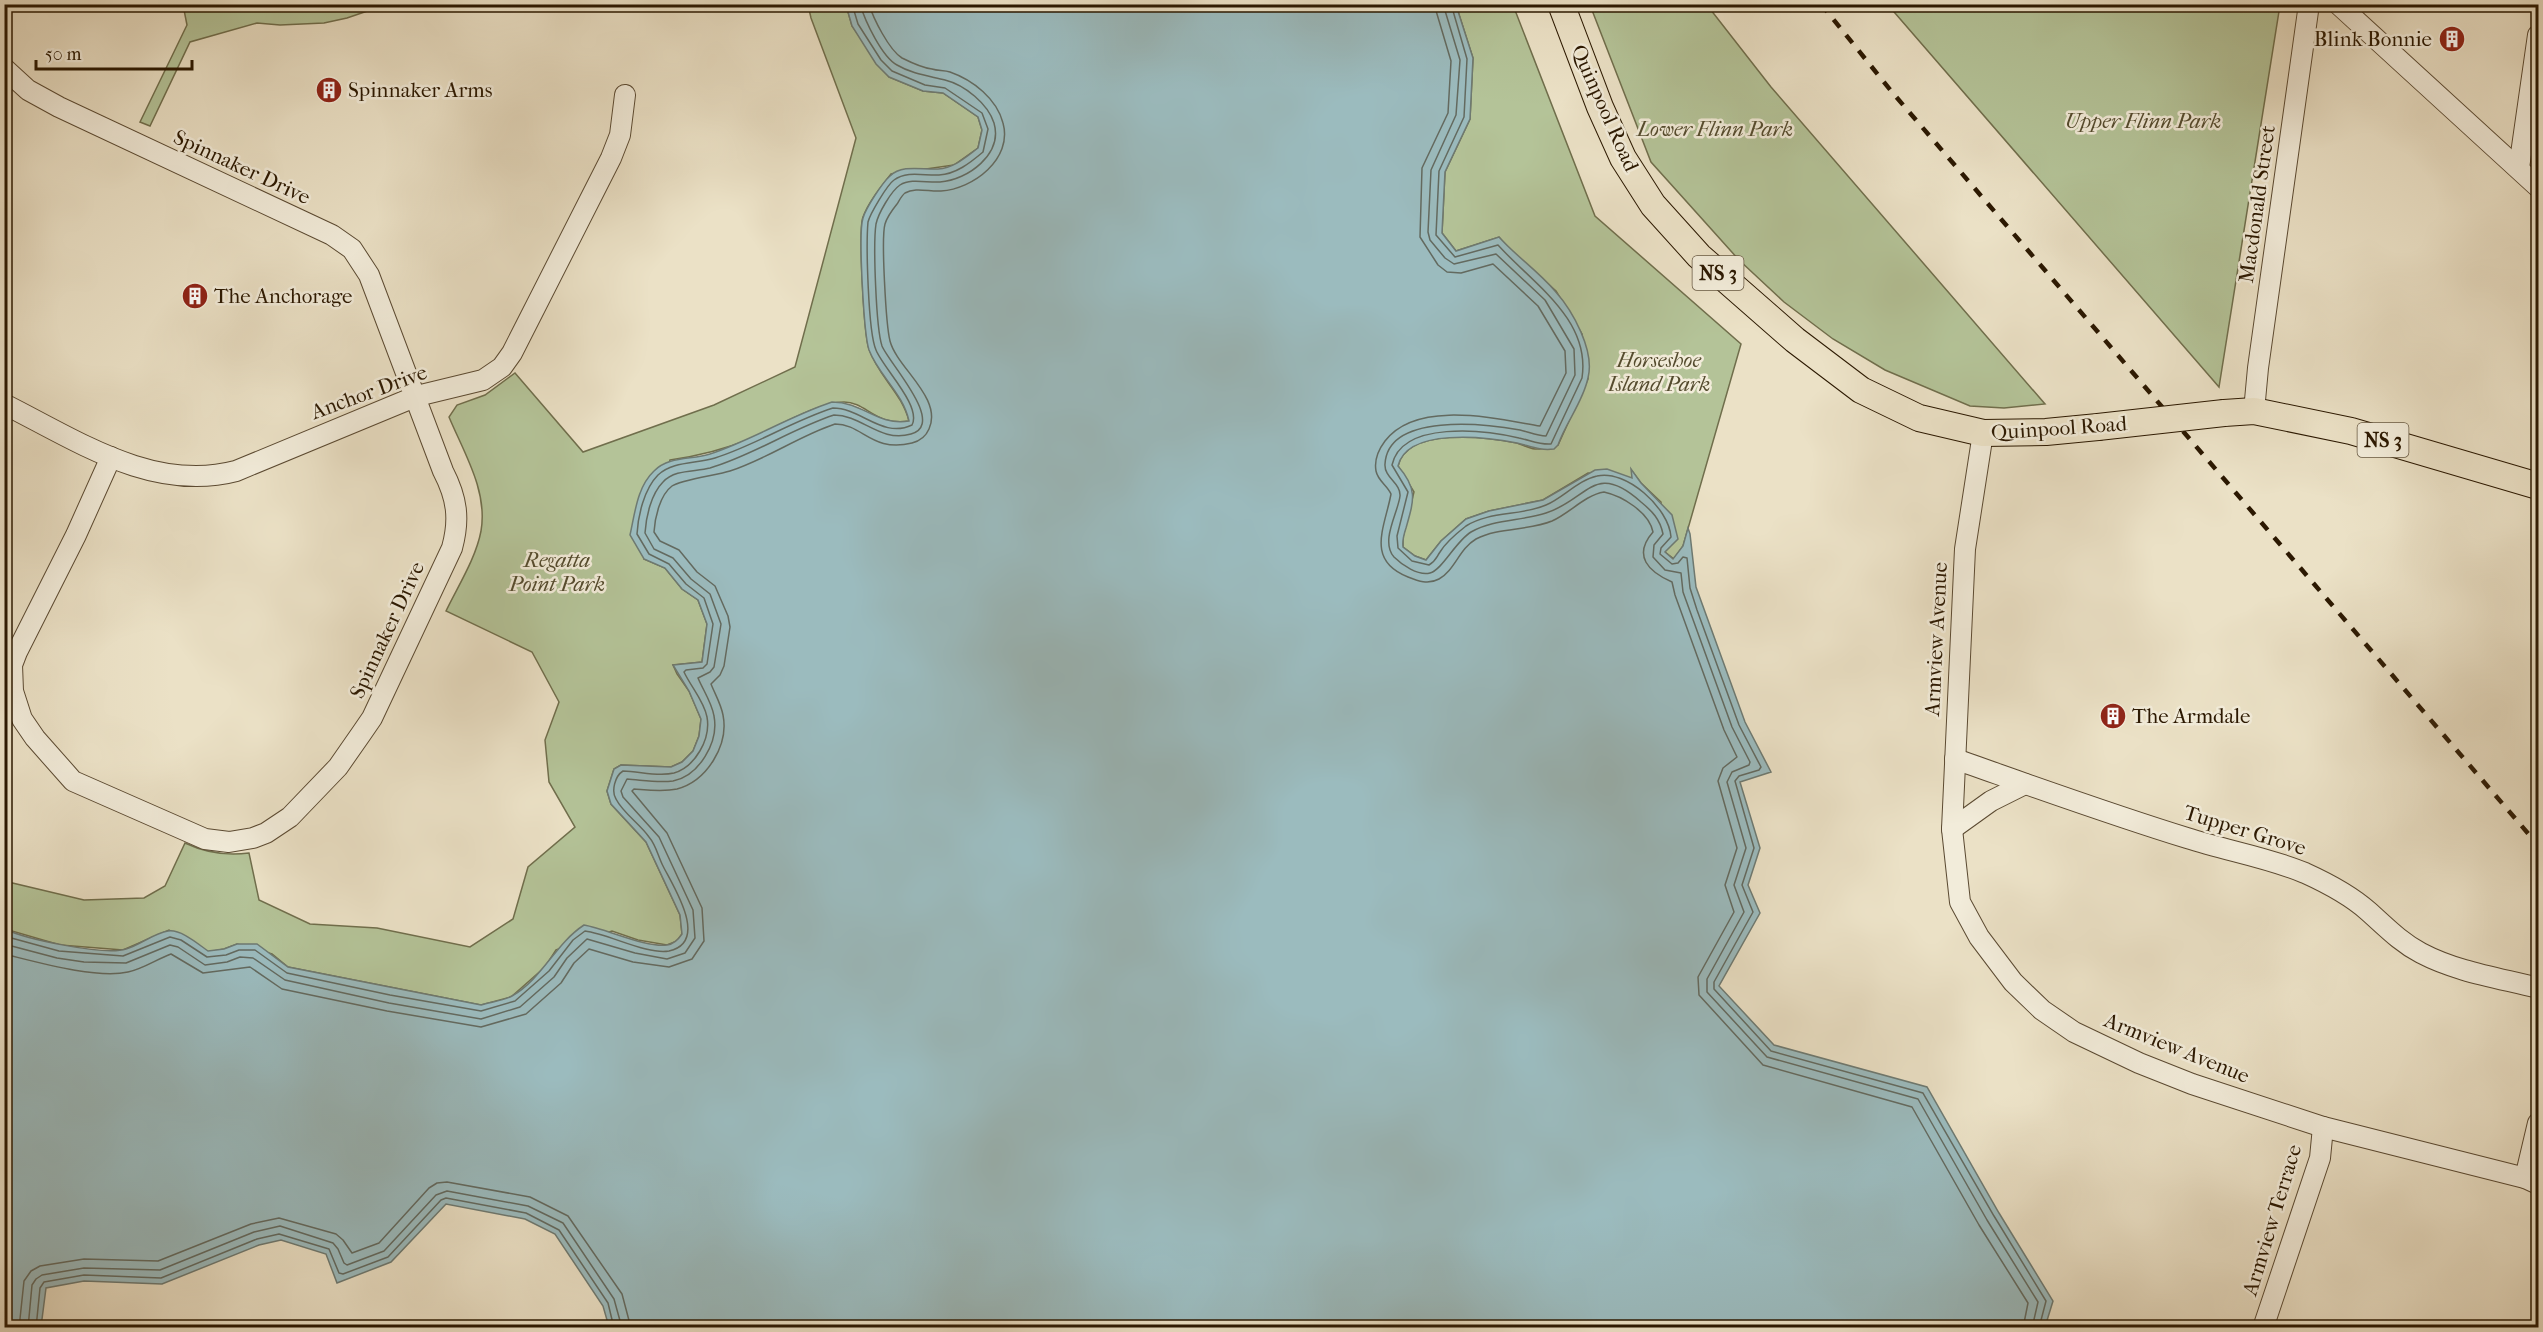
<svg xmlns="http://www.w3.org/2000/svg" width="2543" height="1332" viewBox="0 0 2543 1332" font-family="'IM FELL French Canon',serif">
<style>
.green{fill:#b4c398;stroke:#706e4c;stroke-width:1.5}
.water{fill:#9bbbbe;stroke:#6e7a72;stroke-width:1.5}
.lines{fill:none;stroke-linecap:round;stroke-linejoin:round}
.shore{stroke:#636a60;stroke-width:1.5}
.minor-casing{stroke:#5b4a32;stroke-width:22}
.major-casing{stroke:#2b1801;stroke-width:28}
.minor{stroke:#f2ecda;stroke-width:20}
.major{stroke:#ebe1c6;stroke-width:26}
.rail{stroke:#2b1801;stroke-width:4.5;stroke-dasharray:10 10;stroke-linecap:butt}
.major-bridge-casing{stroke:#2b1801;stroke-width:28;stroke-linecap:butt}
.major-bridge{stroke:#ebe1c6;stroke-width:26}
.labels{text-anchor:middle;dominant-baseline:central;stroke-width:5;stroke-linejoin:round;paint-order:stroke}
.shield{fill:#f2ecda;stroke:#675842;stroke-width:1.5}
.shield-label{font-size:20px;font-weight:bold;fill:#2b1801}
.poi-label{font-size:21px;fill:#2b1801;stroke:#f2ecda;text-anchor:start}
.street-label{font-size:21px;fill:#2b1801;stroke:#f2ecda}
.park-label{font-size:21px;font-style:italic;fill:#544b2e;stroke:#f2ecda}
</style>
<rect width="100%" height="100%" fill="#ebe1c6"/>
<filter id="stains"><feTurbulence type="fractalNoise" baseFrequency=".00333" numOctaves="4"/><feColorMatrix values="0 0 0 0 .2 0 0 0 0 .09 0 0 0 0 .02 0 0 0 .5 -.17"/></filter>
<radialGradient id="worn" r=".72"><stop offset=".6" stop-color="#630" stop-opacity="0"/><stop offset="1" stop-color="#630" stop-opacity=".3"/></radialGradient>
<g class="green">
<polygon points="183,5 183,4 385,5 347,18 324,23 280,25 257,23 190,42 150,126 140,122 187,25"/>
<path d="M808,5h38l6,21 37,51 34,14 20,2 35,24 4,13 -4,18 -24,17 -63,9c-10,13 -22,27 -28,43 -5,13 1,118 6,132 9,27 33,44 40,72 -35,5 -42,-19 -65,-19 -26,0 -69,26 -94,37 -27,11 -52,17 -80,21l-26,99 21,9 17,21 16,11 9,24 -5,38 -29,3 4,9 12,17 12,28 -2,17 -6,15 -11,11 -11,5 -50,-2 -7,4 -7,22 4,13 35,38 34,73 2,19 -5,7 -10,4 -29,-5 -26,-9 -56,19 -11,17 -34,30 -30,8 -193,-38 -16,-13 -35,-10 -13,5 -16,3 -39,-22 -46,20 -63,-5 -55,-16 -1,-48 80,19 60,-2 21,-12 20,-43c21,10 41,13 64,10l10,47 51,24 67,4 93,19 43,-28 15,-52 47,-40 -26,-45 -4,-42 14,-38 -27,-50 -86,-41c12,-25 30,-53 35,-80 7,-40 -17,-78 -32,-114l8,-12 28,-10 30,-22 68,79 131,-47 81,-38 61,-229 -45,-120z"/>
<path d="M1456,5h57l82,211 146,128 -58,202 -9,13 -9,-7 -4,-50 -20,-19 -9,-12 1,8 -45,-6 -45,27 -54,11 -23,8 -25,22 -15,19 -11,-4 -12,-9v-10l11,-45 -16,-26c9,-39 89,-29 119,-23 6,2 12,5 18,6 7,1 16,-3 23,-4l30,-66 -6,-45 -26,-43 -42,-37 -15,-17 -43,14 -14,-18 3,-61 25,-53 3,-61z"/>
<polygon points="1590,5 1707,5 1771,87 2045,404 2004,408 1970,406 1885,370 1833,339 1784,302 1739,260 1651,162"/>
<polygon points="1888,5 2280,5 2219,387"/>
</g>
<path class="water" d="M846,5h610l17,53 -3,61 -25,53 -3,61 14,18 43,-14c17,19 39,34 56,54 18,20 40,60 33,87 -5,24 -22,44 -30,67l-4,4c-14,2 -24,-3 -37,-6 -30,-6 -110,-16 -119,23 20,23 16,34 8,62 -2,6 -4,12 -3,19l12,9 11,4 15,-19 25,-22 23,-8 54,-11 52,-30 12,-1 25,9 -1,-9 10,14 31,32 6,24 -13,13 8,7 10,-13 5,-18 2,6 6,53 49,135 26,50 -31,10 20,66 -12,37 12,28 -41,73 55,59 153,42 72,126 54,88 -8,26h-1436l-6,-21 -48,-72 -30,-15 -79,-15 -55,58 -54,21 -11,-29 -45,-14 -22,5 -97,39 -78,-3 -38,7 -5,39h-36v-398c20,10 100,27 121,20 14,-4 28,-16 42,-18 13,-2 30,13 40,20l16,-2 13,-5h20l31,23 193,38c9,-3 22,-4 31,-9 30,-17 43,-52 72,-71 23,4 62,23 83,20 7,-1 11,-5 15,-11l-2,-19 -34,-73 -35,-38 -4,-13 7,-22 7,-4 50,2 11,-5 11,-11 6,-15 2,-17 -12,-28 -16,-26 29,-3 5,-38 -9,-24 -16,-11 -17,-21 -21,-9 -14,-24c5,-22 7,-48 24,-64 15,-15 37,-11 56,-17 42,-14 80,-38 122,-52 32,0 44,24 77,19 -6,-28 -30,-45 -40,-71 -5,-15 -11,-117 -6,-132 3,-10 19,-35 27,-42 12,-12 33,-6 48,-7 16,-1 28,-12 40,-21l4,-18 -4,-13 -35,-24 -20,-2 -34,-14 -13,-13 -24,-38z"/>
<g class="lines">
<g class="shore">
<path d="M1434,4l17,57 -3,52 -26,55 -2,69 18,28 9,7 14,1 32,-9 45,42 27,45 1,22 -26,53c-43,-7 -123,-27 -155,15 -6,8 -11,19 -9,30 2,10 11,14 15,23 -6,33 -26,66 17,83 10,4 20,8 31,2 16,-9 20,-30 37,-40 23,-12 52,-8 76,-18 18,-8 33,-26 52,-29 18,4 45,20 49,40 -21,24 -4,40 19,50l3,13 49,135 13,27 -14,11 -5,13 19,67 -12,37 9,27 -36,65 1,18 64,70 149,42 67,118 49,78 -5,25"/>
<path d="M1443,4l17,56 -4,55 -25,55 -3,62 2,8 15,18 9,6 42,-10 49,46 29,49 1,26 -29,61c-9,0 -17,-4 -26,-6 -34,-6 -132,-18 -135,34 -1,14 16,19 15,32 -2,17 -20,45 -6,61 8,8 24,19 36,16 12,-3 26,-32 41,-41 22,-13 51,-11 75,-19 42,-13 48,-53 95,-11 11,9 19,17 22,32l-9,11 -1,12 12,13 16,3 2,19 49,135 18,35 -1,3 -17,7 -5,10 19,66 -12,37 10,27 -37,67v13l60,65 151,42 69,121 51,82 -6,26"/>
<path d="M1451,4l16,55 -3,58 -25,54 -3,64 19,22 43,-12c34,38 93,74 84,133l-31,66c-12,1 -21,-4 -32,-6 -34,-8 -117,-18 -127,27l16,27 -11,44 1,12 14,13 17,4c7,-4 7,-7 11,-13 6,-10 17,-19 26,-26 23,-15 55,-10 80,-21 17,-7 32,-25 51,-29 29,-7 72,32 74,61l-10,11 -1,6 12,10 6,-1 5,-6 4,1 3,30 7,22 42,115 22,42 -2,3 -20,6 -4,5 19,67 -12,37 11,27 -39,70v7l57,62 152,42 71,123 52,85 -7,27"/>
<path d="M4,936l55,15 64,5 47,-19 11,3 26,17 19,-2 13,-5h16l32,23 103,22 91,16 34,-10 34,-30 24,-31 12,-9c24,3 62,24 84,20 41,-9 4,-65 -6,-85 -5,-10 -7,-21 -14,-29 -9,-13 -26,-24 -33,-38 -5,-8 -1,-23 7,-28 16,0 34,6 51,2 21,-6 37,-34 33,-56 -3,-16 -16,-30 -23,-45l2,-2 17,-2 4,-4 6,-40 -9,-26 -18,-14 -17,-20 -20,-10 -12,-20c1,-18 7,-45 21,-59 15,-14 38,-11 57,-17 41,-13 77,-37 118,-50 28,0 50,31 79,17 10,-19 -29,-57 -36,-75 -8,-18 -10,-106 -8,-128 2,-8 19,-37 26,-42 13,-10 31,-4 45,-5 17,-1 31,-12 44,-23l5,-23 -6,-16 -37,-25 -20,-3 -33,-14 -11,-11 -23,-36 -6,-20"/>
<path d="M4,944l53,14 27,4 42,1 44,-18 8,2 27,18 22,-3 13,-5 13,1 32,22 104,23 92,16 39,-12 34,-30 13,-19 20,-19 48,14 32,6 18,-6 10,-15 -2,-28 -34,-73 -36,-40 -2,-6 6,-12c15,1 30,4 46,2 26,-5 46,-39 41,-65 -2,-13 -11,-26 -16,-38l12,-6 4,-5 7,-43 -11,-30 -19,-15 -18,-21 -19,-9 -9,-16c1,-16 6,-39 18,-51 12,-13 32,-10 47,-14 44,-13 81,-39 124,-53 28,0 46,28 77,19 36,-10 -23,-72 -29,-88 -6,-18 -9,-102 -6,-122 2,-10 15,-33 24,-39 11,-7 27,-2 40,-3 28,-2 63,-28 54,-59 -6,-19 -29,-38 -49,-43 -16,-4 -33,-6 -48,-15 -15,-8 -32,-44 -37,-61"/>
<path d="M4,954c33,8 92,25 124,18 15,-3 29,-13 43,-18l32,19 47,-6 32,22 105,22 94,16 45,-13 35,-31 13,-20 15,-14 44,13 36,5 23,-8 12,-18 -2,-33 -35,-75 -35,-42 2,-2c14,1 29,3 43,0 30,-8 52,-44 46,-74 -2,-11 -8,-21 -12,-31l9,-9 4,-9 6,-39 -2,-11 -13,-30 -18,-14 -18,-22 -19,-9 -6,-9c1,-15 6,-37 18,-46 8,-6 45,-11 58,-15 37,-12 69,-35 105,-47 28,0 37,29 77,19 8,-2 14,-7 17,-14 14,-31 -32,-61 -39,-88 -4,-16 -9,-103 -5,-117 2,-7 8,-15 12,-20 2,-3 5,-9 8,-11 10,-6 25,-1 36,-2 32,-2 72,-32 62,-68 -6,-24 -30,-43 -53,-51 -6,-2 -12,-1 -18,-3 -9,-1 -22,-7 -30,-11 -13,-8 -29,-40 -33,-54"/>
<polyline points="19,1328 24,1281 31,1271 40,1266 84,1259 158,1261 251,1224 279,1218 336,1234 343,1240 352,1253 379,1243 429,1188 437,1183 447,1182 530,1197 568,1216 622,1294 631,1328"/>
<polyline points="28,1328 32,1285 36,1279 42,1275 84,1268 160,1270 254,1232 280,1226 333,1243 338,1249 344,1263 347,1265 384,1251 436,1195 447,1191 528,1206 563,1223 614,1299 622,1328"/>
<polyline points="36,1328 40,1288 44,1282 84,1275 161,1278 257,1239 279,1234 329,1249 339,1273 343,1274 388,1257 441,1200 446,1198 526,1213 559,1230 608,1303 614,1328"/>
</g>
<defs>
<g id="minor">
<polyline points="2338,4 2538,187"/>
<path d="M4,68l24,22 31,17 273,128 20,14 17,26 74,196c14,27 17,48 9,77l-80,170 -11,16 -23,33 -48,50 -24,16 -13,5 -24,4 -24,-3 -132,-58 -38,-43 -13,-19 -9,-28 -1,-26 5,-13 59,-117 35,-78"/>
<polyline points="2519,168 2538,35"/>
<path d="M4,404c72,36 149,89 232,67l181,-75 66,-16 19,-13 10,-14 99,-195 9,-23 5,-40"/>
<polyline points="2254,411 2258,368 2309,4"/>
<polyline points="1983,433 1965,549 1952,829 1960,902 1979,937 2013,982 2042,1010 2074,1032 2139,1063 2192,1084 2323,1127 2525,1178 2538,1184"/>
<path d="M1955,759c77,27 154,55 232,79 40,13 80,19 118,35 22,10 45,22 63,38 17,15 32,31 53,42 36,19 78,25 117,35"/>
<polyline points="1952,829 1991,801 2025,784"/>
<polyline points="2525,1178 2538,1123"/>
<polyline points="2263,1328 2320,1158 2323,1127"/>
</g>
<g id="major">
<polyline points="1561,4 1600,107 1623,158 1653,205 1699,256 1795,340 1861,390 1919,418 1983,433 2046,432 2098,427"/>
<polyline points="2224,413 2254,411 2351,431 2538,486"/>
</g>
</defs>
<use href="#minor" class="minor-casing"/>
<use href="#major" class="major-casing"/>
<use href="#minor" class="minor"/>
<use href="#major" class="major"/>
<polyline class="rail" points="1821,4 1892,92 2538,845"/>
<defs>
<polyline id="major-bridge" points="2098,427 2224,413"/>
</defs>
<use href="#major-bridge" class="major-bridge-casing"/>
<use href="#major-bridge" class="major-bridge"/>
</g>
<defs>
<symbol id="building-disc" viewBox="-11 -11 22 22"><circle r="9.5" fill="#8f2418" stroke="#f2ecda"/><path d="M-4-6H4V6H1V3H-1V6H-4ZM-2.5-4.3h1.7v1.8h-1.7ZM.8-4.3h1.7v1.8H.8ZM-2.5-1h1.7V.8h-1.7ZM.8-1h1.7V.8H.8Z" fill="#fff"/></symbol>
</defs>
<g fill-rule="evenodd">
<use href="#building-disc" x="2437" y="24" width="30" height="30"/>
<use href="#building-disc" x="314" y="75" width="30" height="30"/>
<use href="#building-disc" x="180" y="281" width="30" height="30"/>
<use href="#building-disc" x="2098" y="701" width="30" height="30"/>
</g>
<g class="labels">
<g class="shield">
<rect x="1692.5" y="256" width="51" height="34" rx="4.5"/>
<rect x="2357.5" y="423" width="51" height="34" rx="4.5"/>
</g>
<g class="shield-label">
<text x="1718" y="273">NS 3</text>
<text x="2383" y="440">NS 3</text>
</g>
<g class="poi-label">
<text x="2432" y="39" text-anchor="end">Blink Bonnie</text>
<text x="348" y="90">Spinnaker Arms</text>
<text x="214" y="296">The Anchorage</text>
<text x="2132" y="716">The Armdale</text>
</g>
<g class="street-label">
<text transform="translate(1605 108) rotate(66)">Quinpool Road</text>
<text transform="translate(242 167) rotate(25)">Spinnaker Drive</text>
<text transform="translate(2257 204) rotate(-82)">Macdonald Street</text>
<text transform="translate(369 392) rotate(-20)">Anchor Drive</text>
<text transform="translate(2059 428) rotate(-4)">Quinpool Road</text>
<text transform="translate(387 630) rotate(-65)">Spinnaker Drive</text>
<text transform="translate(1936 639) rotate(-87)">Armview Avenue</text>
<text transform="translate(2245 830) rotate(17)">Tupper Grove</text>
<text transform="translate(2177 1048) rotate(22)">Armview Avenue</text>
<text transform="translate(2272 1220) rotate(-73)">Armview Terrace</text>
</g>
<g class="park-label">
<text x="2143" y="121">Upper Flinn Park</text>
<text x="1715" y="129">Lower Flinn Park</text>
<text x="1659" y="360">Horseshoe<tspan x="1659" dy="24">Island Park</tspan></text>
<text x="557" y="560">Regatta<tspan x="557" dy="24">Point Park</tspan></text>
</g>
</g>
<rect width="2543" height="1332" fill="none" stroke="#ebe1c6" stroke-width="24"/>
<rect x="6" y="6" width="2531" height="1320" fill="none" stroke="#2b1801" stroke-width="3"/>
<rect x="12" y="12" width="2519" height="1308" fill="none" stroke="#2b1801" stroke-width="1.5"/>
<path d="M36 60v9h156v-9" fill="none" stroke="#2b1801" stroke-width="3"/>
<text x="45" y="60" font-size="18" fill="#2b1801" stroke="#f2ecda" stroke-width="4.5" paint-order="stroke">50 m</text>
<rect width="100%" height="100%" filter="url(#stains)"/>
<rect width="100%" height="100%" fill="url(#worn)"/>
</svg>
